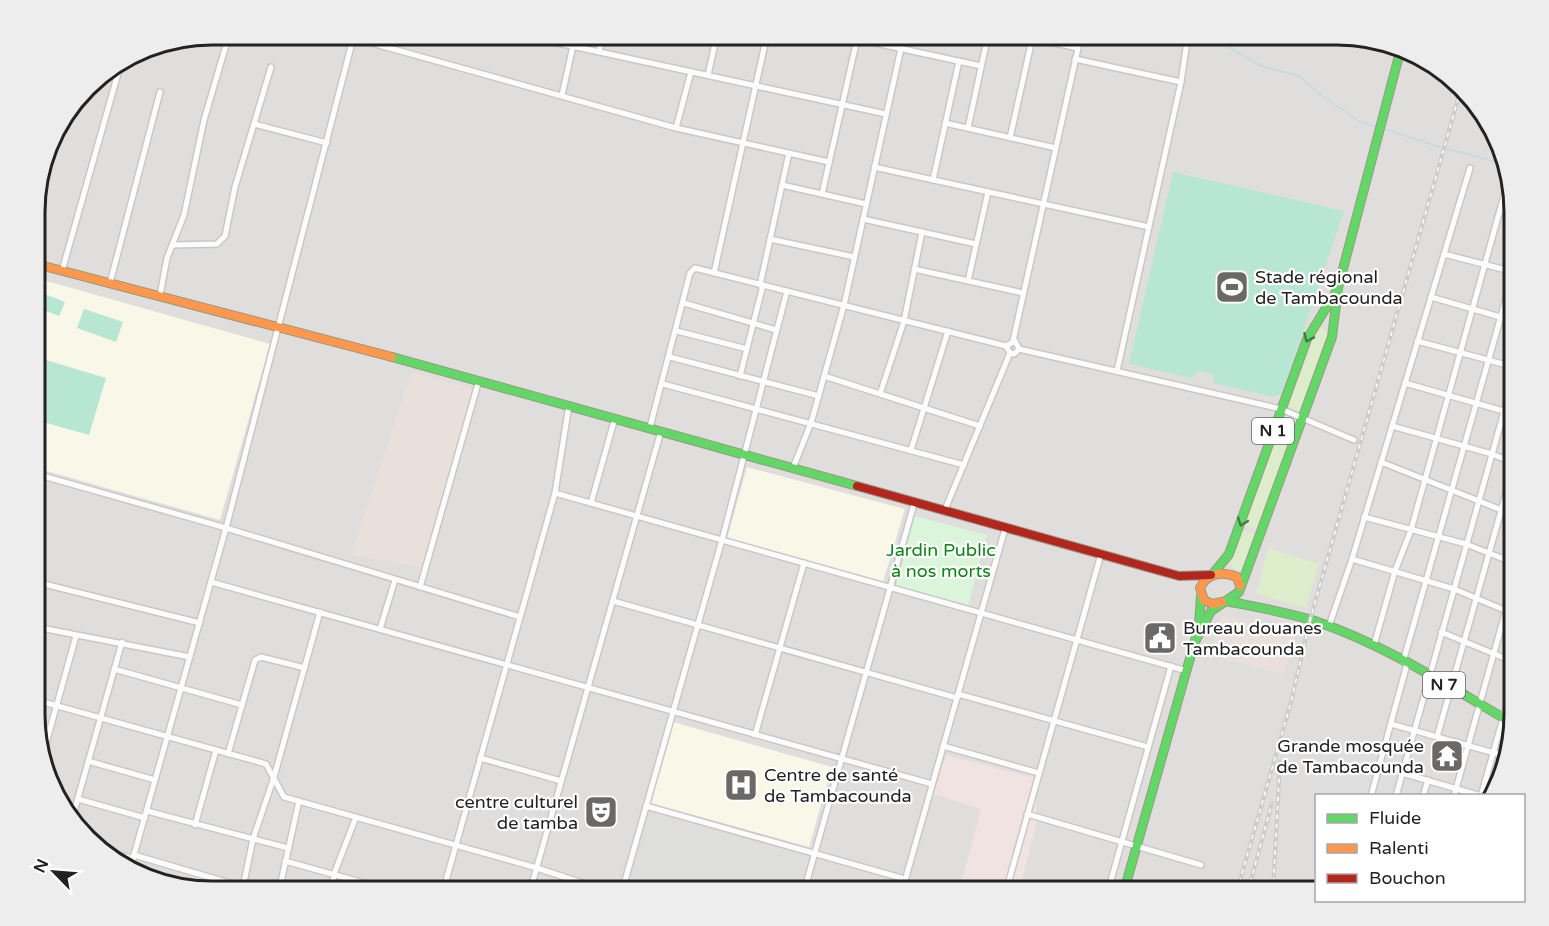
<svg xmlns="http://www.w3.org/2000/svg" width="1549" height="926" viewBox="0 0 1549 926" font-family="'Varela Round',sans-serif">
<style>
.residential{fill:#dfdedc}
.commercial{fill:#f1e3e1}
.education{fill:#f8f7e8}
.religious{fill:#dededc}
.military{fill:#eae0db}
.grass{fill:#ddeccb}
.park{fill:#daf5da}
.pitch{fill:#b7e6d2}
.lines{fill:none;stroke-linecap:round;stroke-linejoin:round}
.stream{stroke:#bfdbe3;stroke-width:1.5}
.street-casing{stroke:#c9c8c7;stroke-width:8}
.fast-casing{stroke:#999a82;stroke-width:10}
.slow-casing{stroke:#999a82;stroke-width:10}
.jam-casing{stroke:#999a82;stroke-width:10}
.street{stroke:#fdfcfc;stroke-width:5}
.fast{stroke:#63d668;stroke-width:8}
.slow{stroke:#ff974d;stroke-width:8}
.jam{stroke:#b3261e;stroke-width:8}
.rail-casing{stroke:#ccc;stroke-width:4}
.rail{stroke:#fff;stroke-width:1.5;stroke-dasharray:4.5;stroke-linecap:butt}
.oneway{stroke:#427c45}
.labels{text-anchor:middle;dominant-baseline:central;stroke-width:4.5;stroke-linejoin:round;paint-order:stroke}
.shield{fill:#fff;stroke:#646464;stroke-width:1.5}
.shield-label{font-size:16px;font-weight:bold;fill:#222}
.poi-label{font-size:18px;fill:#222;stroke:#fff;text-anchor:start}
.park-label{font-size:18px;fill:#0c8416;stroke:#fff}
.rim{fill:none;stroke:#222;stroke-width:3}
</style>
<rect width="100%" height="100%" fill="#f0eeeb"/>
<polygon class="residential" points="212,35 1337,35 1426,58 1491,123 1514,200 1514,725 1493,795 1316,796 1316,891 212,891 123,868 64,812 36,737 36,189 53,133 95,79 145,48"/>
<polygon class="commercial" points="946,755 1034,778 1037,821 1019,891 959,891 981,809 934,794"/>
<g class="education">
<polygon points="36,278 270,344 220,520 36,468"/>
<polygon points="747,467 905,509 883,582 727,538"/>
<polygon points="673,722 832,767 809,847 650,803"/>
</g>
<polygon class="religious" points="650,821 805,859 797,891 645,891 632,888"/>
<g class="military">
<polygon points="411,372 473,389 422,567 352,555"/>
<polygon points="1222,616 1296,633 1283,674 1210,655"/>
</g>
<g class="grass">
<polygon points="1318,328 1323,328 1329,334 1303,410 1300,412 1289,407 1287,402 1311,334"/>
<polygon points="1284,412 1299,420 1259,530 1244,525"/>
<polygon points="1242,530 1257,535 1243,571 1232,568 1230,565"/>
<polygon points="1268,548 1319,564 1306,608 1256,594"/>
</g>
<polygon class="park" points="915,516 987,535 968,605 896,586"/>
<g class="pitch">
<polygon points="1173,172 1344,211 1282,393 1274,397 1218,384 1214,383 1213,374 1198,371 1192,378 1129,364"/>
<polygon points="42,293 65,302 59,316 36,307"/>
<polygon points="84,309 123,322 116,342 77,328"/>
<polygon points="36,357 106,378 89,435 36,420"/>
</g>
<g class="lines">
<g class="stream">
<polyline points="1208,35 1261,66 1299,76 1318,93 1359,121 1376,127"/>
<polyline points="1384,129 1440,147"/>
<polyline points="1448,149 1503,164"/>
</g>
<defs>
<g id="street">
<polyline points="343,35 676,128 829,162"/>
<polyline points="521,35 886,114"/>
<polyline points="1032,38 1078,48"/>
<polyline points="857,39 981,66"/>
<polyline points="599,52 603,35"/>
<polyline points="1075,59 1181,82"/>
<polyline points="708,75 717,35"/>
<polyline points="562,95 573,46"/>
<polyline points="945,123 1056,148"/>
<polyline points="254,124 327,143"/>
<polyline points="676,128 691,72"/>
<polyline points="968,128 988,35"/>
<polyline points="1010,138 1033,35"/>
<polyline points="874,167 1149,227"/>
<polyline points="933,180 959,61"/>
<polyline points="782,185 866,204"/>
<polyline points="822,194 858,35"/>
<polyline points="863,219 976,244"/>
<polyline points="770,239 854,257"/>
<polyline points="172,245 217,244 225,236 235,187 271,67"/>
<polyline points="1444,254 1514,272"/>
<polyline points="914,269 1023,293"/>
<polyline points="62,271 121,63"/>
<polyline points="714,273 767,35"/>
<polyline points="968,281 988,192"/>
<polyline points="110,283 160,92"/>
<polyline points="760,285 789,153"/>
<polyline points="160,295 167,258 184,215 204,120 229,35"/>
<polyline points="1431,297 1514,321"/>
<polyline points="684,303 776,330"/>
<polyline points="677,331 747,349"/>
<polyline points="1013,341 1081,35"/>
<polyline points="1417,341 1514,367"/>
<polyline points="1019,349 1281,409 1354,440"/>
<polyline points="670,357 819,396"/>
<polyline points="1117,371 1181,82 1188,35"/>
<polyline points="740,376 763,285"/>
<polyline points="824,376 980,426"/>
<polyline points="1405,383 1514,414"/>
<polyline points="663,384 964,465"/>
<polyline points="880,394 904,321 922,232"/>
<polyline points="1392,426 1492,454 1514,463"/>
<polyline points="650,427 690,273 695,268 1006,346"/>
<polyline points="911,450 948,331"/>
<polyline points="1381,462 1514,515"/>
<polyline points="793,468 811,423 844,305 904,35"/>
<polyline points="36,474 226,528 520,617"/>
<polyline points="555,493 1187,671"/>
<polyline points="591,503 615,418"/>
<polyline points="944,512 1010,353 1006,346 1015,341 1019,349 1014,354 1010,353"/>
<polyline points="1364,517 1466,544 1514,563"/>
<polyline points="1352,559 1454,589 1514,614"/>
<polyline points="36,582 200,623"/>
<polyline points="211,582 932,784"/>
<polyline points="420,587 479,380"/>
<polyline points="613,601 957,698"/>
<polyline points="1329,626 1352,559 1470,168"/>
<polyline points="36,627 190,657"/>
<polyline points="380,629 395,580"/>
<polyline points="1441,632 1514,662"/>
<polyline points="1374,645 1395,571 1411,530 1508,181"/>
<polyline points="1403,662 1514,270"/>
<polyline points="114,669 242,705"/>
<polyline points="958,694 1148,747"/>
<polyline points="36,700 266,764 284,797 537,868 607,891"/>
<polyline points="1391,724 1505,756"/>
<polyline points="755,735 804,563"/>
<polyline points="1437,737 1514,465"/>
<polyline points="943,746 1039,773"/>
<polyline points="43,754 76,636"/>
<polyline points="228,754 255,660 261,657 305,668"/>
<polyline points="480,758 561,781"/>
<polyline points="88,761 155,780"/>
<polyline points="1402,773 1481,796"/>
<polyline points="1371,796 1407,664"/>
<polyline points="1396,796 1514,376"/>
<polyline points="1423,796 1428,780"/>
<polyline points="1454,796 1514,581"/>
<polyline points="1481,796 1514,679"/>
<polyline points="78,799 145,818"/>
<polyline points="646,806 905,879"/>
<polyline points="147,811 288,848"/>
<polyline points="1027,814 1201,865"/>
<polyline points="72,819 122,642"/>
<polyline points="195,825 216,750"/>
<polyline points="106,851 133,859"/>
<polyline points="134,855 243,887 253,839 274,777 320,612"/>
<polyline points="285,861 393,891"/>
<polyline points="130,869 226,528 354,35"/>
<polyline points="279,891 299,801"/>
<polyline points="332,891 334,874 356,817"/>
<polyline points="443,891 555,493 569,405"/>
<polyline points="530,891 661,431"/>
<polyline points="622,891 722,540 787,291"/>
<polyline points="804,891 914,504"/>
<polyline points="902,891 1005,529"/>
<polyline points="1006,891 1101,554"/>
<polyline points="1108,891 1171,666"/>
</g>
<g id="fast">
<polyline points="392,357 857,486"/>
<polyline points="1212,575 1229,554 1307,339 1337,290"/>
<path d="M1226,601c30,6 60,11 89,20 71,24 135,66 199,103"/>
<polyline points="1199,624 1201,596"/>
<polyline points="1195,642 1211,611 1239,592 1332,337 1338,288 1400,52"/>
<polyline points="1124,891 1196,637"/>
</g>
<g id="slow">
<polyline points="36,264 392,357"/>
<path d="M1222,602l-10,2 -8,-4 -4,-12c7,-15 22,-17 37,-11l3,9"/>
</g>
<polyline id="jam" points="857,486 1179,576 1211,575"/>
</defs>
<use href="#street" class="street-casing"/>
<use href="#fast" class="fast-casing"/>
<use href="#slow" class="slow-casing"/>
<use href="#jam" class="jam-casing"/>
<use href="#street" class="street"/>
<use href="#fast" class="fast"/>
<use href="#slow" class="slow"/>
<use href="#jam" class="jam"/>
<defs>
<g id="rail">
<polyline points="1237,891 1291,702 1310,620 1460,92"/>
<polyline points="1248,891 1272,803"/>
<polyline points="1273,891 1280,762"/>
</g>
</defs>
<use href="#rail" class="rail-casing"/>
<use href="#rail" class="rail"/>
</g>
<defs><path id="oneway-chevron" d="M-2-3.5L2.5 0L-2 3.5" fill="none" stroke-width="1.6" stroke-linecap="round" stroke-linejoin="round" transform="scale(1.5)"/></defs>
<g class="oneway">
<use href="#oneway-chevron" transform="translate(1308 338) rotate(114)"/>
<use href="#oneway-chevron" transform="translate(1242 522) rotate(110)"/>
</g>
<defs>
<symbol id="stadium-square" viewBox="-11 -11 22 22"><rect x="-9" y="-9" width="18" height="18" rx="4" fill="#6a6968" stroke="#fff"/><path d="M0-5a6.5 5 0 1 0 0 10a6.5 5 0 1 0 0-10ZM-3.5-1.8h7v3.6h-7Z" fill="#fff"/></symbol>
<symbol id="civic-square" viewBox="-11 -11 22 22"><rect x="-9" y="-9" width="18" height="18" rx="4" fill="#6a6968" stroke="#fff"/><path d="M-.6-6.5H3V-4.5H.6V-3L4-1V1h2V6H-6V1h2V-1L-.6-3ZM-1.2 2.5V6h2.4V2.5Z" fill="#fff"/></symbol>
<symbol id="temple-square" viewBox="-11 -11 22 22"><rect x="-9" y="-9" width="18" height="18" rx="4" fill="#6a6968" stroke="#fff"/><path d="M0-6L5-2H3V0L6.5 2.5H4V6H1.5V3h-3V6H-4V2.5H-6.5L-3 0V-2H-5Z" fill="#fff"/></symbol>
<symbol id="hospital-square" viewBox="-11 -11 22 22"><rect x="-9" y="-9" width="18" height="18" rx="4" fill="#6a6968" stroke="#fff"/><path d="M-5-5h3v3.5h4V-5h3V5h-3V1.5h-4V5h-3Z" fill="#fff"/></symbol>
<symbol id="theatre-square" viewBox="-11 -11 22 22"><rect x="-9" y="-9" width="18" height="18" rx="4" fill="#6a6968" stroke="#fff"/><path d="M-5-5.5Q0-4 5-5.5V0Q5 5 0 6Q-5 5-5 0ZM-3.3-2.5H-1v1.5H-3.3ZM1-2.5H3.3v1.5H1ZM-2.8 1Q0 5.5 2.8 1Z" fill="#fff"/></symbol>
</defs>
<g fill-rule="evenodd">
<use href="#stadium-square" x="1213" y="268" width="38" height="38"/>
<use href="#civic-square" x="1141" y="619" width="38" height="38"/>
<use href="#temple-square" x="1428" y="737" width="38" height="38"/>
<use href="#hospital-square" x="722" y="766" width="38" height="38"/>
<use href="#theatre-square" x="582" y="793" width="38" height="38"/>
</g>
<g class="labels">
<g class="shield">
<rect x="1252" y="418" width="42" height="26" rx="4.5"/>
<rect x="1423" y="672" width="42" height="26" rx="4.5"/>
</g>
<g class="shield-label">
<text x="1273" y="431">N 1</text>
<text x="1444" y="685">N 7</text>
</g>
<g class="poi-label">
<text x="1255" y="277">Stade régional<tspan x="1255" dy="21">de Tambacounda</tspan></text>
<text x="1183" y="628">Bureau douanes<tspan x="1183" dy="21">Tambacounda</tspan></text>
<text x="1424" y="746" text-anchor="end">Grande mosquée<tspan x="1424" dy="21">de Tambacounda</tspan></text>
<text x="764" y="775">Centre de santé<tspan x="764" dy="21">de Tambacounda</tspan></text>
<text x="578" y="802" text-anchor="end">centre culturel<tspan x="578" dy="21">de tamba</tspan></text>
</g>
<g class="park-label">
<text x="941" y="550">Jardin Public<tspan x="941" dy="21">à nos morts</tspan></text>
</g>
</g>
<path d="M0 0H1549V926H0ZM212 45H1337A167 167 0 0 1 1504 212V714A167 167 0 0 1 1337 881H212A167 167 0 0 1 45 714V212A167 167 0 0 1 212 45Z" fill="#ededed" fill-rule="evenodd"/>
<path class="rim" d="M212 45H1337A167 167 0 0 1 1504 212V714A167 167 0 0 1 1337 881H212A167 167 0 0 1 45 714V212A167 167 0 0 1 212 45Z"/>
<rect x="1315" y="794" width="210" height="108" fill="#ffffff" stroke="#a7a7a7" stroke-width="1.5"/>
<rect x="1327" y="814" width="30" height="9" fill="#63d668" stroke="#a7a7a7" stroke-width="1.5"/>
<text x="1369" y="824" font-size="18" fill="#222222">Fluide</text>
<rect x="1327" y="844" width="30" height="9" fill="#ff974d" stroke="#a7a7a7" stroke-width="1.5"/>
<text x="1369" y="854" font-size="18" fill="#222222">Ralenti</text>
<rect x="1327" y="874" width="30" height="9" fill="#b3261e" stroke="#a7a7a7" stroke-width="1.5"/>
<text x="1369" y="884" font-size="18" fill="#222222">Bouchon</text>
<g transform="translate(54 872) rotate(295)" stroke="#ffffff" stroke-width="4.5" paint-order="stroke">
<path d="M0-4.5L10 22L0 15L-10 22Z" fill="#222222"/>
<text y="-9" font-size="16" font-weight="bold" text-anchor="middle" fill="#222222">N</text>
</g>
</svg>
